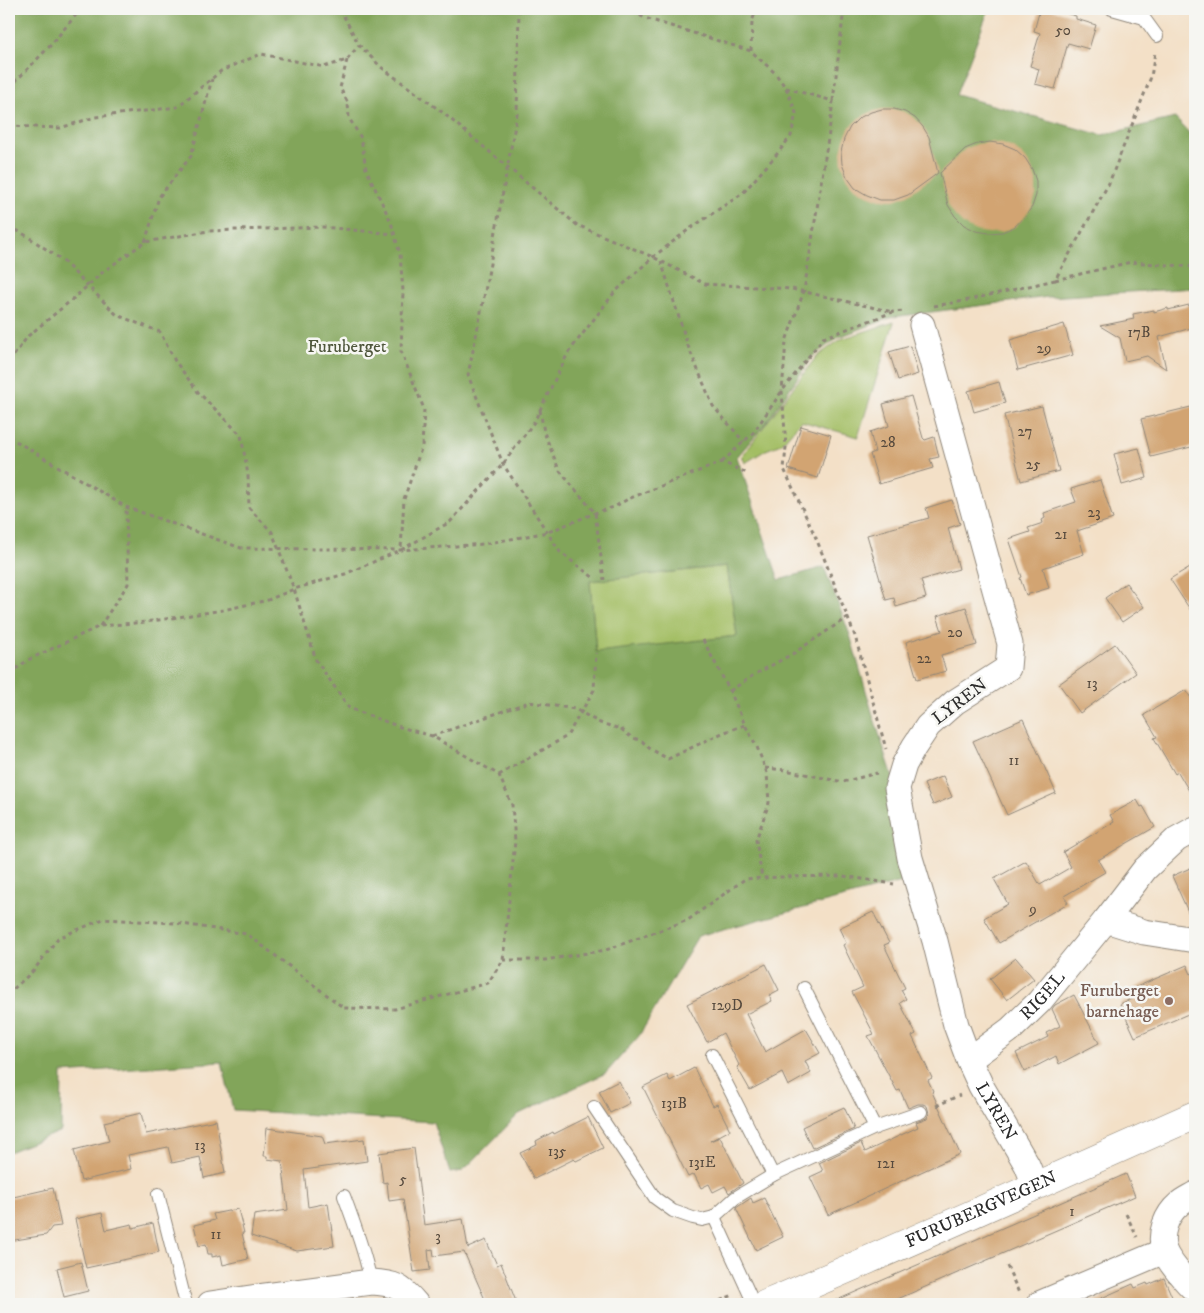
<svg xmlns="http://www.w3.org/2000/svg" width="1204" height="1313" viewBox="0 0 1204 1313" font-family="'IM FELL DW Pica',serif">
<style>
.green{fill:#a3be64;stroke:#677448}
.forest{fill:#82a55a;stroke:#566842;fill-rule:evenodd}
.building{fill:#d2a472}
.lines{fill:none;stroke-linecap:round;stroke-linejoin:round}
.lane-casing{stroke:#8f8679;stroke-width:14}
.street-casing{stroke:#8f8679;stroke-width:27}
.secondary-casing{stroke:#8f8679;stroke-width:29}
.path{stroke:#8f8679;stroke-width:3;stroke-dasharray:4 4;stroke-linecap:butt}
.lane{stroke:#fff;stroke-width:12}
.street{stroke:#fff;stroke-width:25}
.secondary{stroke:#fff;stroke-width:28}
.education-dot{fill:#8d6e63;stroke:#f6f6f2;stroke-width:2}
.labels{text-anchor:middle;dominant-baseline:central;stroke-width:5;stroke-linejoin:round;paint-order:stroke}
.number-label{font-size:15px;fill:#55493d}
.park-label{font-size:18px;fill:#4f573c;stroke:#f6f6f2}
.street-label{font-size:18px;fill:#2b2b2b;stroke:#f6f6f2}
.education-label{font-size:18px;fill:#785e54;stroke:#f6f6f2;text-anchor:end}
</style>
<rect width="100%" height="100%" fill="#f6f6f2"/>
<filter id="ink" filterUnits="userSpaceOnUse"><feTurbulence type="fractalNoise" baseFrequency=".02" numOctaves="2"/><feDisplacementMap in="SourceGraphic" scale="10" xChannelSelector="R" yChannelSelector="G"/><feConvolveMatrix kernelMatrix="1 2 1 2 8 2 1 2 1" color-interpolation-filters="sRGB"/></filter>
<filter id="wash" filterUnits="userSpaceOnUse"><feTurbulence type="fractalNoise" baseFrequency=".0096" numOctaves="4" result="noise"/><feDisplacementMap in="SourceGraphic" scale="20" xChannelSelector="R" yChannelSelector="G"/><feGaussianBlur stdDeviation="1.12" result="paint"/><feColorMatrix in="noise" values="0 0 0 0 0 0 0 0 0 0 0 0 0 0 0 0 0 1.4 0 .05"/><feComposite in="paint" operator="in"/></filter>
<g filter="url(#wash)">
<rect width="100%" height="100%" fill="#f3e0c7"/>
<g class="green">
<polygon points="894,322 858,437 801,421 781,444 766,450 745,463 742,456 816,357 841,339"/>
<polygon points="727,566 737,636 596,653 590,581"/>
</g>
<path class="forest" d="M9,9h980l-33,86 146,40 73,-17 20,21v149l-147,9 -155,20 -54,20 -26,19 -48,68 -28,33 42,123 45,-13 26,68 23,80 23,71 17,93 -215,57 -59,100 -33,37 -87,41 -56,57 -13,2 -17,-51 -200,-12 -11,-48 -160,11 -1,58 -52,21zM727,566l10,70 -141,16 -6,-71z"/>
<g id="blocks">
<g class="building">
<polygon points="1040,9 1050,9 1076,16 1076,19 1096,25 1089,49 1068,43 1055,89 1035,84 1039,69 1030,66 1040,33 1034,31"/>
<polygon points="882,109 894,109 905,112 915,118 923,127 929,137 938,173 908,195 894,200 880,200 867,195 855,188 847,177 842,164 841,152 844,139 850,127 859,118 871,112"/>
<polygon points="990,142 1003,144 1015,149 1025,158 1032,169 1036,181 1036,195 1032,207 1024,218 1014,227 1002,232 989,233 976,231 964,225 955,216 948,205 940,173 965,149 977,144"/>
<polygon points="1189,305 1195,327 1159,337 1166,369 1147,356 1125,361 1120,338 1100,326 1134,319 1133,314 1154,310 1154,312 1168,308 1168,310"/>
<polygon points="1064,324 1073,355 1018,370 1010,340"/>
<polygon points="910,346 918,374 898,380 889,352"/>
<polygon points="999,382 1005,403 974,412 968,391"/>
<polygon points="911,396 923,438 925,440 934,437 939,457 930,459 933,468 879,484 870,454 875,452 870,432 889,426 883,404"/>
<polygon points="1042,406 1059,471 1021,481 1004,415"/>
<polygon points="1195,406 1195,446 1151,457 1141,419"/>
<polygon points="801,426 831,435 818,478 788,469"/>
<polygon points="1139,448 1147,478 1122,485 1114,454"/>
<polygon points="1100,480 1113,519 1077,531 1084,554 1043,568 1049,588 1026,595 1020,578 1022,577 1009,539 1030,532 1028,528 1043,523 1042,520 1045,518 1044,513 1076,502 1071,489"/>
<polygon points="952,500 960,524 948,528 959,569 921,580 926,598 896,607 894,598 886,600 867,535 929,518 926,508"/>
<polygon points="1195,564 1195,617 1170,579"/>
<polygon points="1126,583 1144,607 1122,622 1105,598"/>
<polygon points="966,607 977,645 941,655 946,671 917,679 906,642 942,631 937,616"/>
<polygon points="1115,644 1136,673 1080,713 1059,684"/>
<polygon points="1186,690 1195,705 1195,801 1178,772 1175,774 1164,755 1154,738 1157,737 1144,715"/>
<polygon points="1023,719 1056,793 1007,815 973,741"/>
<polygon points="943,776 952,797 933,805 924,784"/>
<polygon points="1137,800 1141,807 1143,806 1155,827 1098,860 1105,872 1064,896 1068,903 999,943 984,918 1008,904 994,879 1026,861 1040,885 1071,867 1063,852 1114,822 1110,815"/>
<polygon points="1195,866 1195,925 1194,925 1172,876"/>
<polygon points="873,912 889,943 884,945 905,988 901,990 906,999 900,1003 916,1034 912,1036 932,1078 928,1080 933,1091 932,1092 960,1154 828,1215 810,1177 823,1171 819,1163 861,1143 865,1152 918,1127 916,1122 927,1118 929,1113 927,1106 923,1104 918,1104 908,1108 900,1090 897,1091 868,1036 874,1034 852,992 863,987 843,945 846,943 839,928"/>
<polygon points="1016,958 1034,979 1007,1000 990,979"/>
<polygon points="766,964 779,990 769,995 772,1001 746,1014 765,1052 806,1029 820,1053 805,1061 811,1073 788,1086 782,1073 750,1090 737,1067 739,1065 723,1033 707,1042 687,1004"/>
<polygon points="1187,965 1191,974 1195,972 1195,1011 1135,1037 1120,1004 1138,996 1134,988"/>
<polygon points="1074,995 1099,1043 1059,1064 1056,1056 1025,1072 1016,1053 1048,1037 1046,1033 1060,1026 1052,1009 1055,1005"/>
<polygon points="694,1068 713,1106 717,1104 730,1130 710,1141 720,1137 743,1183 729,1193 725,1186 713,1192 709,1184 701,1188 694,1174 688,1177 643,1087 667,1075 670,1081"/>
<polygon points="619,1081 630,1103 610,1113 599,1091"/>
<polygon points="844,1107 854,1129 812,1148 802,1127"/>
<polygon points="141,1113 146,1134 216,1120 225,1173 204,1178 200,1157 172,1163 168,1147 128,1155 131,1169 81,1181 74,1150 109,1141 104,1122"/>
<polygon points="588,1117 603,1148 576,1161 574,1159 534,1179 520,1153 537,1145 536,1141 553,1132 554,1134"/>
<polygon points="267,1128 322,1136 325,1144 364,1139 367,1161 304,1170 308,1207 328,1203 334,1246 297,1251 251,1236 254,1215 288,1210 282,1161 267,1159 267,1156 264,1156"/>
<polygon points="414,1148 424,1225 463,1219 468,1248 486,1240 497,1265 501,1263 517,1304 487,1304 464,1252 434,1256 433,1249 428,1250 430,1270 414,1272 403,1199 389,1201 387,1182 383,1183 379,1153"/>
<polygon points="1126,1174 1135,1196 886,1304 828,1304"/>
<polygon points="53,1188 61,1226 52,1227 46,1235 9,1241 9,1198"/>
<polygon points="751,1198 753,1203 764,1198 783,1237 756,1250 736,1208"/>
<polygon points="238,1209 244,1233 242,1233 248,1259 223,1265 221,1255 212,1257 212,1254 208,1254 206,1244 199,1246 194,1225 215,1220 213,1214"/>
<polygon points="102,1213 106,1230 132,1224 133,1228 153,1223 159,1252 86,1268 75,1219"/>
<polygon points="81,1262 88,1291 64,1297 57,1268"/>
<polygon points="1164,1278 1175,1304 1088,1304 1133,1284 1135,1288 1147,1283 1148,1285"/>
</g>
</g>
</g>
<g filter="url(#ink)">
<use href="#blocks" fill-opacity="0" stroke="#8f8679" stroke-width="1"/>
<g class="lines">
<defs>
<g id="lane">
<polyline points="1112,9 1144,18 1157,36"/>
<polyline points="804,988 875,1128"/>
<polyline points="712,1055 773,1175"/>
<polyline points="594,1107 655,1198 673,1211 693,1218 702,1220 714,1217 735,1198 773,1175 875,1128 921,1112"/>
<polyline points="158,1194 186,1304"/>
<path d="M344,1196c11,29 21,57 27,86"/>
<polyline points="714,1217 754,1304"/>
</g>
<g id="street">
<path id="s1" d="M922,325l88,319 -2,24 -53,34 -27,24 -14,21 -10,18 -7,23 13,70 25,83 21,84 13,35 12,26 46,79 8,20"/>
<polyline points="1106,920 1144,932 1195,940"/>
<path id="s2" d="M969,1060l42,-31 28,-27 67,-82 39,-51 32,-30 18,-10"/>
<path d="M1195,1194c-5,3 -12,6 -16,10 -13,11 -20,30 -15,46 4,11 22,32 31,40"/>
<path d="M210,1304l54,-8 107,-14c23,1 30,4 45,22"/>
<polyline points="1039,1304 1164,1251"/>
</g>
<g id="secondary">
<path id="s3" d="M766,1304c144,-61 286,-126 429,-189"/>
</g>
</defs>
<use href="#lane" class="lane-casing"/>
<use href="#street" class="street-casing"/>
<use href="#secondary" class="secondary-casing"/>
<g class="path">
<polyline points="340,9 359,45 381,67 442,112 577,225 653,257 705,284 792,289 893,312"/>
<polyline points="519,9 517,114 484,297 468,375 503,464 560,552 594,578"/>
<polyline points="751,51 752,21 757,9"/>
<polyline points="347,60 340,88 348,103 349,118 361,138 366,169 391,222 400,254 403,291 401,351 424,409 422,446 404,499 401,549"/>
<polyline points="9,88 49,47 81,9"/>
<polyline points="786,88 833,101 829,132 804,291 786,341 782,391 786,447 784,469 816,538 855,636 886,749"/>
<polyline points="833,101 844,9"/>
<polyline points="9,126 60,128 95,117 177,107 221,71 261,54 324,67 347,60 359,45"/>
<polyline points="9,226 27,236 62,260 117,315 160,332 175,361 198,392 241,435 248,475 249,508 272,532 294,589 316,660 349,708 400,727 432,736 499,775 512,805 515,841 503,960 488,983 395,1009 344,1008 247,934 176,923 103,919 58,938 34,970 9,993"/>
<polyline points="145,242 159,197 191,156 212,79"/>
<polyline points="661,261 688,346 713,406 744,442"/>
<polyline points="1055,280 1131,262 1195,267"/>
<polyline points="934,306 964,301 1055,280 1109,183 1151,77 1155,52"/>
<polyline points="9,362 28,336 74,298 104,271 145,242 208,231 323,227 394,234"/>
<polyline points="540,410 544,432 559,470 595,513 604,580"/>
<polyline points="9,437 126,507 241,548 401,550 484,544 548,532 595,513 614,507 628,499 722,462 747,473"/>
<polyline points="722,462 753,433 782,391 823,338 893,312 904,311"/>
<polyline points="100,626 128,584 126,507"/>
<polyline points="703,640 730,691 745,725 757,747 767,773 769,803 756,840 762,878"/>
<polyline points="9,674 28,660 100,626 146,622 223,610 268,600 294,589 345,574 401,550 450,522 503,464 534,422 568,353 614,293 653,257 688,230 743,193 777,154 791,136 796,113 786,88 775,73 751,51 645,18 627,9"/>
<polyline points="730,691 752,676 794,653 848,617"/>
<polyline points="432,736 529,702 575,709 600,723 621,729 631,737 642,741 649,748 668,759 722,733 745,725"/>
<polyline points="765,768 785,770 843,782 877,773"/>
<polyline points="499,775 567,736 594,690 596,653"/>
<polyline points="503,960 545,960 606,950 688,920 745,879 779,877 843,876 894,884"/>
<polyline points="936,1106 960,1095"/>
<polyline points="1126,1214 1137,1237"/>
<polyline points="1007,1266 1019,1293"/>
<polyline points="713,1304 733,1295"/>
</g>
<use href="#lane" class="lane"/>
<use href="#street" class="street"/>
<use href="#secondary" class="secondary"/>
</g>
</g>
<circle class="education-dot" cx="1169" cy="1001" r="5"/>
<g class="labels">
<g class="number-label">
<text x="1063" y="30">50</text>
<text x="1139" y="332">17B</text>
<text x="1044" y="348">29</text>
<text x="1025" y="431">27</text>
<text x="888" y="442">28</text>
<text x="1033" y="464">25</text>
<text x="1094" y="512">23</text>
<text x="1061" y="534">21</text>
<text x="955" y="632">20</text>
<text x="924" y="658">22</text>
<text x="1092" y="683">13</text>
<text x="1014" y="760">11</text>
<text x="1033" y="909">9</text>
<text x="727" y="1005">129D</text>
<text x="674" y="1103">131B</text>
<text x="200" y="1145">13</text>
<text x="557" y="1151">135</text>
<text x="702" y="1162">131E</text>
<text x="886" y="1163">121</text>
<text x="403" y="1179">5</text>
<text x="1072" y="1211">1</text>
<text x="216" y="1234">11</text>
<text x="438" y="1236">3</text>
</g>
<g class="park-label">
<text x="347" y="347">Furuberget</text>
</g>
<g class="street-label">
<text transform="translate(960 702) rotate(-37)">LYREN</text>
<text stroke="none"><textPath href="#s2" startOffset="98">RIGEL</textPath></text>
<text stroke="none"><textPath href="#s1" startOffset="864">LYREN</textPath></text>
<text stroke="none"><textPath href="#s3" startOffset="235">FURUBERGVEGEN</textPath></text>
</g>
<g class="education-label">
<text x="1159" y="991">Furuberget<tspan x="1159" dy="21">barnehage</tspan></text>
</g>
</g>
<rect width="1204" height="1313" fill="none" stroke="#f6f6f2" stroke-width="30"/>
</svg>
